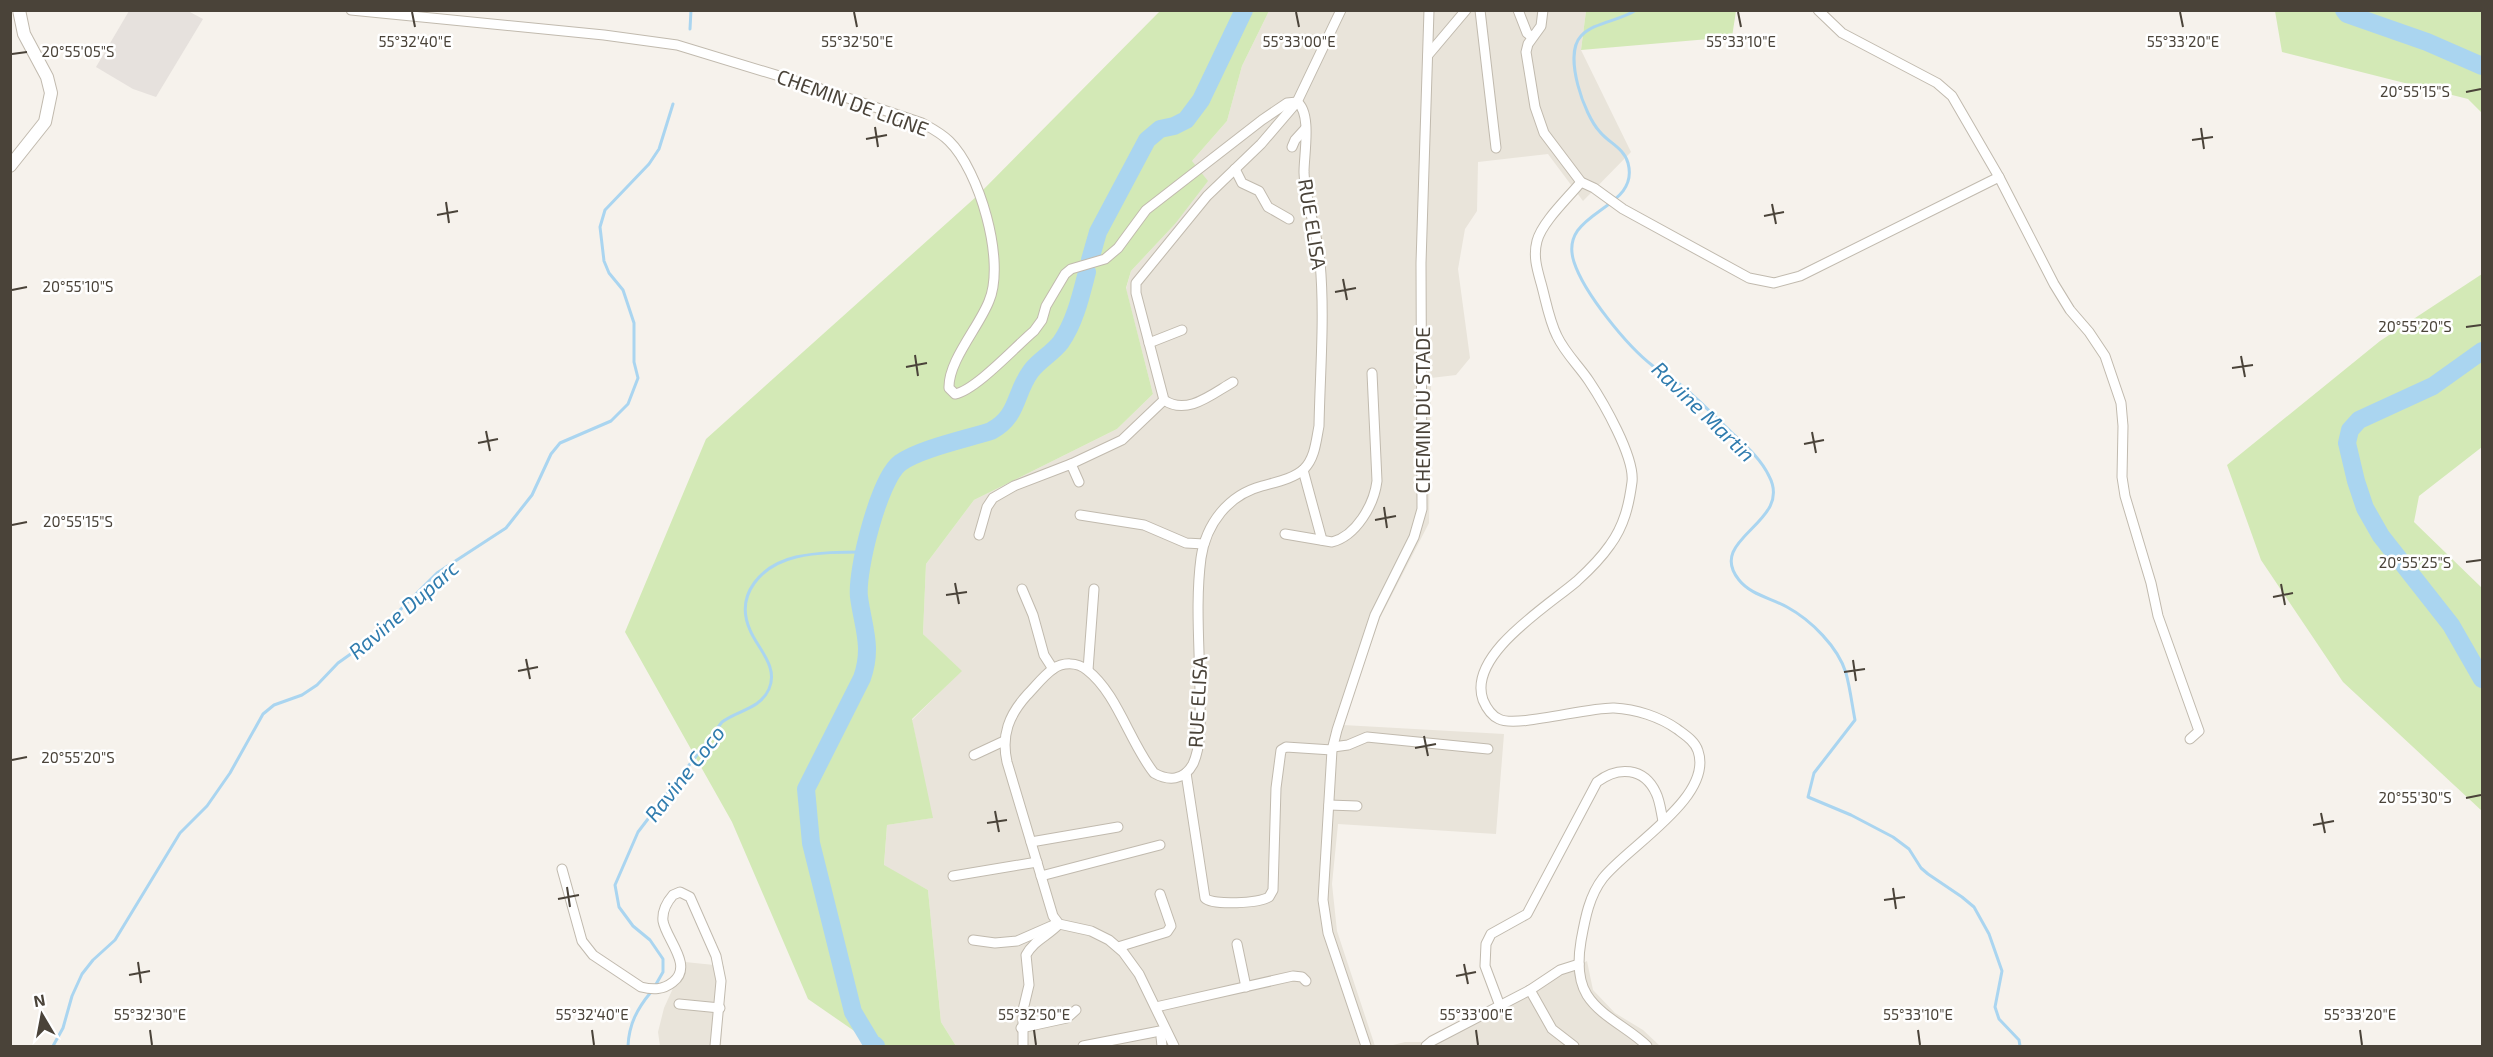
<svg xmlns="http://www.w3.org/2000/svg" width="2493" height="1057" viewBox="0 0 2493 1057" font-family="'Exo 2',sans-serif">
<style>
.residential{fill:#e9e4da}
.industrial{fill:#e6e1dd}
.green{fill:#d3e9b6}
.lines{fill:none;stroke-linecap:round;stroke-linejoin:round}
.stream{stroke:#aad5f0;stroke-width:3}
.river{stroke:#aad5f0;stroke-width:18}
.minor-casing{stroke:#c1baae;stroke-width:11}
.tertiary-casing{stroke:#c1baae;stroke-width:14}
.minor{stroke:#fff;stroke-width:9}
.tertiary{stroke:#fff;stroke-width:12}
.ticks{fill:none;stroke:#4a4339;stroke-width:2}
.labels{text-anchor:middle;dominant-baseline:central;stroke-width:5;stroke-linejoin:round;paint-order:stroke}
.street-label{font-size:20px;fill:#4a4339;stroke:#fff}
.water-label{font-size:21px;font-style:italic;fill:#307cae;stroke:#fff}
.ticks-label{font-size:15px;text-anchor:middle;fill:#4a4339;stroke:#fff;stroke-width:5;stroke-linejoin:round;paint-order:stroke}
</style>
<rect width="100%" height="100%" fill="#f6f2ec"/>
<g class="residential">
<polygon points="1269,11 1586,11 1581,50 1631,152 1583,201 1548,154 1478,162 1477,211 1465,229 1458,269 1470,358 1456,375 1431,378 1429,523 1380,618 1343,725 1504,734 1496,834 1338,824 1332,884 1337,931 1375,1046 956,1046 941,1022 928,890 884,866 887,825 932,818 912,720 961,671 923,634 926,564 974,500 1117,429 1153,394 1126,289 1131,271 1175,224 1192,161 1227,121 1242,66"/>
<polygon points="1587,961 1593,990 1615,1013 1643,1030 1660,1046 1389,1046 1405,1042 1422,1042"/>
<polygon points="685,962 724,966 721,1046 660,1046 658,1032 664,1008"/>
</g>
<polygon class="industrial" points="129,11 188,11 203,19 156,97 133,89 96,67"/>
<g class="green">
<polygon points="1160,11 1269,11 1242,66 1227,121 1192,161 1208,181 1175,224 1131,271 1126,288 1153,394 1117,429 974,500 926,564 923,634 962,671 912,719 933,818 887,825 884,865 928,890 941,1022 956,1046 876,1046 808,999 732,822 625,632 706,439 977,196"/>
<polygon points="1586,11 1586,10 1736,11 1732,37 1581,50"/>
<polygon points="2275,11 2482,11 2482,113 2468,99 2282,52"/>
<polygon points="2482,274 2482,447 2419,496 2414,522 2482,588 2482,811 2343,682 2261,560 2227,465 2380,341"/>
</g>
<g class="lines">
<g class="stream">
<path d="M1636,10c-16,11 -42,12 -55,26 -18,19 3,79 19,96 9,11 24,16 28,31 13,48 -71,47 -54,99 10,31 53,84 79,104 7,5 14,8 20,13 22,16 40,36 59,54 14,13 29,26 37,43 25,47 -64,62 -30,104 12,15 32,18 48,27 24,13 51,40 59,66 4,15 6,31 9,47l-41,53 -6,24 43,18 42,22 16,12 12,19 7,6 34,23 12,10 15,27 13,37 -7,36 4,12 20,21 1,6"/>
<polyline points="690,29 691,10"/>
<path d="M655,986l8,-14v-13l-13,-19 -17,-14 -14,-19 -4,-22 23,-53 84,-110c16,-12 38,-13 47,-33 10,-23 -12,-41 -19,-59 -16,-36 12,-65 46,-73 22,-5 46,-5 69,-5"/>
<polyline points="53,1046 63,1028 72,996 82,974 93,960 115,940 180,833 207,806 230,773 263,714 274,705 302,695 317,685 338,663 369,641 437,573 506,528 532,495 551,454 560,443 611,421 628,404 638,378 634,362 634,323 623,290 609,273 604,261 600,227 605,210 649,164 659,149 673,104"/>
<path d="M628,1046c1,-22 9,-37 23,-54"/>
</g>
<g class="river">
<polyline points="2344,10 2347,14 2427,42 2482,66"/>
<polyline points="1090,260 1098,232 1147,140 1160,129 1174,126 1186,120 1201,100 1244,10"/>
<polyline points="2482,351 2433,386 2359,420 2350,430 2347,443 2356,481 2365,508 2381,536 2451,625 2482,679"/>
<path d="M876,1046l-5,-4 -18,-30 -42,-169 -5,-54 56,-111c11,-31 1,-51 -3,-81 -3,-26 20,-118 41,-134 19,-14 66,-24 91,-32 28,-15 23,-37 40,-60 8,-11 22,-18 30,-29 14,-20 20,-47 26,-70"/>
</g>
<defs>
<g id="minor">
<path d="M351,10l253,25 73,10 135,41 110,37c9,5 19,10 27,18 30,29 57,120 40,160 -10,26 -41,60 -40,87l6,6c21,-4 61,-48 79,-63l8,-11 4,-14 19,-32 6,-5 34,-10 13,-11 28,-38 116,-90 25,-17 10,-1"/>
<polyline points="1480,10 1496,148"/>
<polyline points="1518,10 1527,33 1532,37"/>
<polyline points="1543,10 1541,26 1528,44 1526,52 1535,107 1544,133 1581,182 1594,188 1623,209 1749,278 1774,283 1800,276 1999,177"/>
<polyline points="1818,10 1842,33 1937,83 1952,96 1999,177 2054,284 2070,310 2089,332 2105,356 2121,403 2123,426 2122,477 2125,496 2151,583 2158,616 2199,731 2190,739"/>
<polyline points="1428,55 1466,10"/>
<polyline points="1292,147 1295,140 1305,129"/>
<polyline points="1235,169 1242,183 1259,191 1268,207 1289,219"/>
<path d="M1581,182c-13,16 -39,40 -44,59 -4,15 0,28 4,42 5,18 8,37 16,53 8,17 22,30 32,45 14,21 46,76 43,101 -3,23 -8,44 -22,63 -9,13 -22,26 -33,36 -29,25 -110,74 -94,119 3,7 9,16 16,19 17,9 89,-12 115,-11 22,1 46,9 63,21 8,6 18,12 21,22 16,46 -71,96 -95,127 -14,18 -18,41 -22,63 -3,18 -4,38 6,54 14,22 42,33 60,51"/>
<polyline points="1149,343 1182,330"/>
<path d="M1233,382c-21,12 -46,34 -69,18l-28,-107v-10l71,-87 54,-52 36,-42 44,-92"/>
<polyline points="1071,464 1122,440 1164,400"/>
<polyline points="1303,470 1322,540"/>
<polyline points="1080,515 1144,525 1186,543 1204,544"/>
<path d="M1285,534l47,8c24,-6 42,-37 45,-61l-5,-108"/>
<polyline points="979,535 987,507 993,498 1014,486 1071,464 1079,482"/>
<polyline points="1022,589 1033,615 1044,655 1053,669"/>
<polyline points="1088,670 1094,589"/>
<polyline points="1333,747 1348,745 1367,737 1488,749"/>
<polyline points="974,755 1004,741"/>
<path d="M1186,773l19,125c8,8 55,5 64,-1l4,-7 3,-102 5,-38 5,-3 46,3"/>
<polyline points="1329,805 1357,806"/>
<polyline points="1031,842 1118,827"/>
<path d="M562,869l20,72 11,14 48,32c12,3 22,3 32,-5 21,-16 -7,-43 -10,-61 -1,-9 4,-19 10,-26l7,-3 10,5 26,59 5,25 -6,65"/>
<polyline points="953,876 1037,862"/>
<polyline points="1041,876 1160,845"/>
<polyline points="973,940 995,943 1017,941 1056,924"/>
<polyline points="1237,944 1246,987"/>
<polyline points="1118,947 1167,932 1171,926 1160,894"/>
<polyline points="1530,990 1552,1029 1574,1046"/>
<polyline points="679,1004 720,1008"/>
<path d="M1500,1006l-15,-40 1,-22 5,-10 36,-20 70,-132c21,-16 47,-15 59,11 4,8 5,19 7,28"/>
<polyline points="1156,1007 1293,976 1302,977 1306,981"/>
<polyline points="1021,1028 1067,1018 1076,1010"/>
<path d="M1023,1046v-36l6,-25 -3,-30c8,-15 22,-19 33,-31"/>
<polyline points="1083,1046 1165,1030"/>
<polyline points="1162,1046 1161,1037 1165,1030"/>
<path d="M1174,1046l-35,-72 -16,-22 -14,-12 -18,-9 -32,-7 -6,-8 -46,-154c-6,-27 2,-47 20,-67 8,-8 16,-19 26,-26 10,-7 24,-7 34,1 30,23 43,73 67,103 14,8 30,8 39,-9 9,-20 7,-46 7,-68 0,-45 -5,-93 1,-138 5,-34 27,-63 61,-72 14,-4 31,-7 42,-17 11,-11 12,-28 15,-43 1,-54 6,-110 1,-164 -2,-30 -15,-60 -16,-90 0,-18 8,-59 -7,-70"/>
<polyline points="1366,1046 1328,933 1323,900 1332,750 1337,730 1375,615 1414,537 1422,509 1421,263 1429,10"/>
<polyline points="1426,1046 1432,1041 1530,990 1560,970 1579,964"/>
</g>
<polyline id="tertiary" points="10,166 45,122 51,93 47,77 24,34 19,10"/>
</defs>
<use href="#minor" class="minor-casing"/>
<use href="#tertiary" class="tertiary-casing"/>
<use href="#minor" class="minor"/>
<use href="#tertiary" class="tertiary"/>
</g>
<path class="ticks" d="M412,12l3,15M854,12l3,15M1296,12l3,15M1738,12l3,15M2180,12l3,15M12,54l15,-2M2466,92l15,-3M875,127l3,20M2201,128l3,21M866,139l21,-4M2192,140l21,-3M446,202l3,21M1772,204l4,20M437,215l21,-4M1764,216l20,-4M1343,279l4,21M12,290l15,-3M1335,292l21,-4M2466,327l15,-2M915,355l3,21M2241,356l4,21M906,367l21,-4M2232,368l21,-3M486,431l4,20M1812,432l4,21M478,443l20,-4M1804,444l20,-4M1384,507l3,21M1375,520l21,-4M12,525l15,-3M2466,562l15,-2M955,583l4,21M2281,584l4,21M946,595l21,-3M2273,597l20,-4M526,659l4,20M1853,660l3,21M518,671l20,-4M1844,672l21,-3M1424,736l4,20M1415,748l21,-4M12,760l15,-3M2466,798l15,-3M995,811l4,21M2321,813l4,20M987,823l20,-3M2313,825l21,-4M567,887l3,20M1893,888l3,21M558,899l21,-4M1884,900l21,-3M138,962l3,21M1464,964l4,20M129,975l21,-4M1456,976l20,-4M150,1030l2,15M592,1030l2,15M1034,1030l2,15M1476,1030l2,15M1918,1030l2,15M2360,1030l2,15"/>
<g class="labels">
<g class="street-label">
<text transform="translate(853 102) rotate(20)">CHEMIN DE LIGNE</text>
<text transform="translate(1313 224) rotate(81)">RUE ELISA</text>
<text transform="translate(1422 410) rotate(-90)">CHEMIN DU STADE</text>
<text transform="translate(1197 702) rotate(-87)">RUE ELISA</text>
</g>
<g class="water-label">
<text transform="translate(1704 411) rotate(44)">Ravine Martin</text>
<text transform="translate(403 609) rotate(-41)">Ravine Duparc</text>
<text transform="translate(684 773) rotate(-52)">Ravine Coco</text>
</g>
</g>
<g class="ticks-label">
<text x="415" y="47">55°32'40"E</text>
<text x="857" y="47">55°32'50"E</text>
<text x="1299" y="47">55°33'00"E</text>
<text x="1741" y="47">55°33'10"E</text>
<text x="2183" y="47">55°33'20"E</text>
<text x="78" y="57">20°55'05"S</text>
<text x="2415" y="97">20°55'15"S</text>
<text x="78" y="292">20°55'10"S</text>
<text x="2415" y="332">20°55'20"S</text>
<text x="78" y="527">20°55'15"S</text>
<text x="2415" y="568">20°55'25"S</text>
<text x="78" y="763">20°55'20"S</text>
<text x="2415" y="803">20°55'30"S</text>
<text x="150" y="1020">55°32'30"E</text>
<text x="592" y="1020">55°32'40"E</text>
<text x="1034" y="1020">55°32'50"E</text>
<text x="1476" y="1020">55°33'00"E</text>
<text x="1918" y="1020">55°33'10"E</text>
<text x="2360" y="1020">55°33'20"E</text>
</g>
<rect width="2493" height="1057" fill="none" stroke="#4a4339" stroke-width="24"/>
<g transform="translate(42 1015) rotate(350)" stroke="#ffffff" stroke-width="4.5" paint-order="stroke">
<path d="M0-4.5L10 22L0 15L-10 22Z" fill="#4a4339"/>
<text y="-9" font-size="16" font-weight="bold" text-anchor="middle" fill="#4a4339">N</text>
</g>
</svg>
